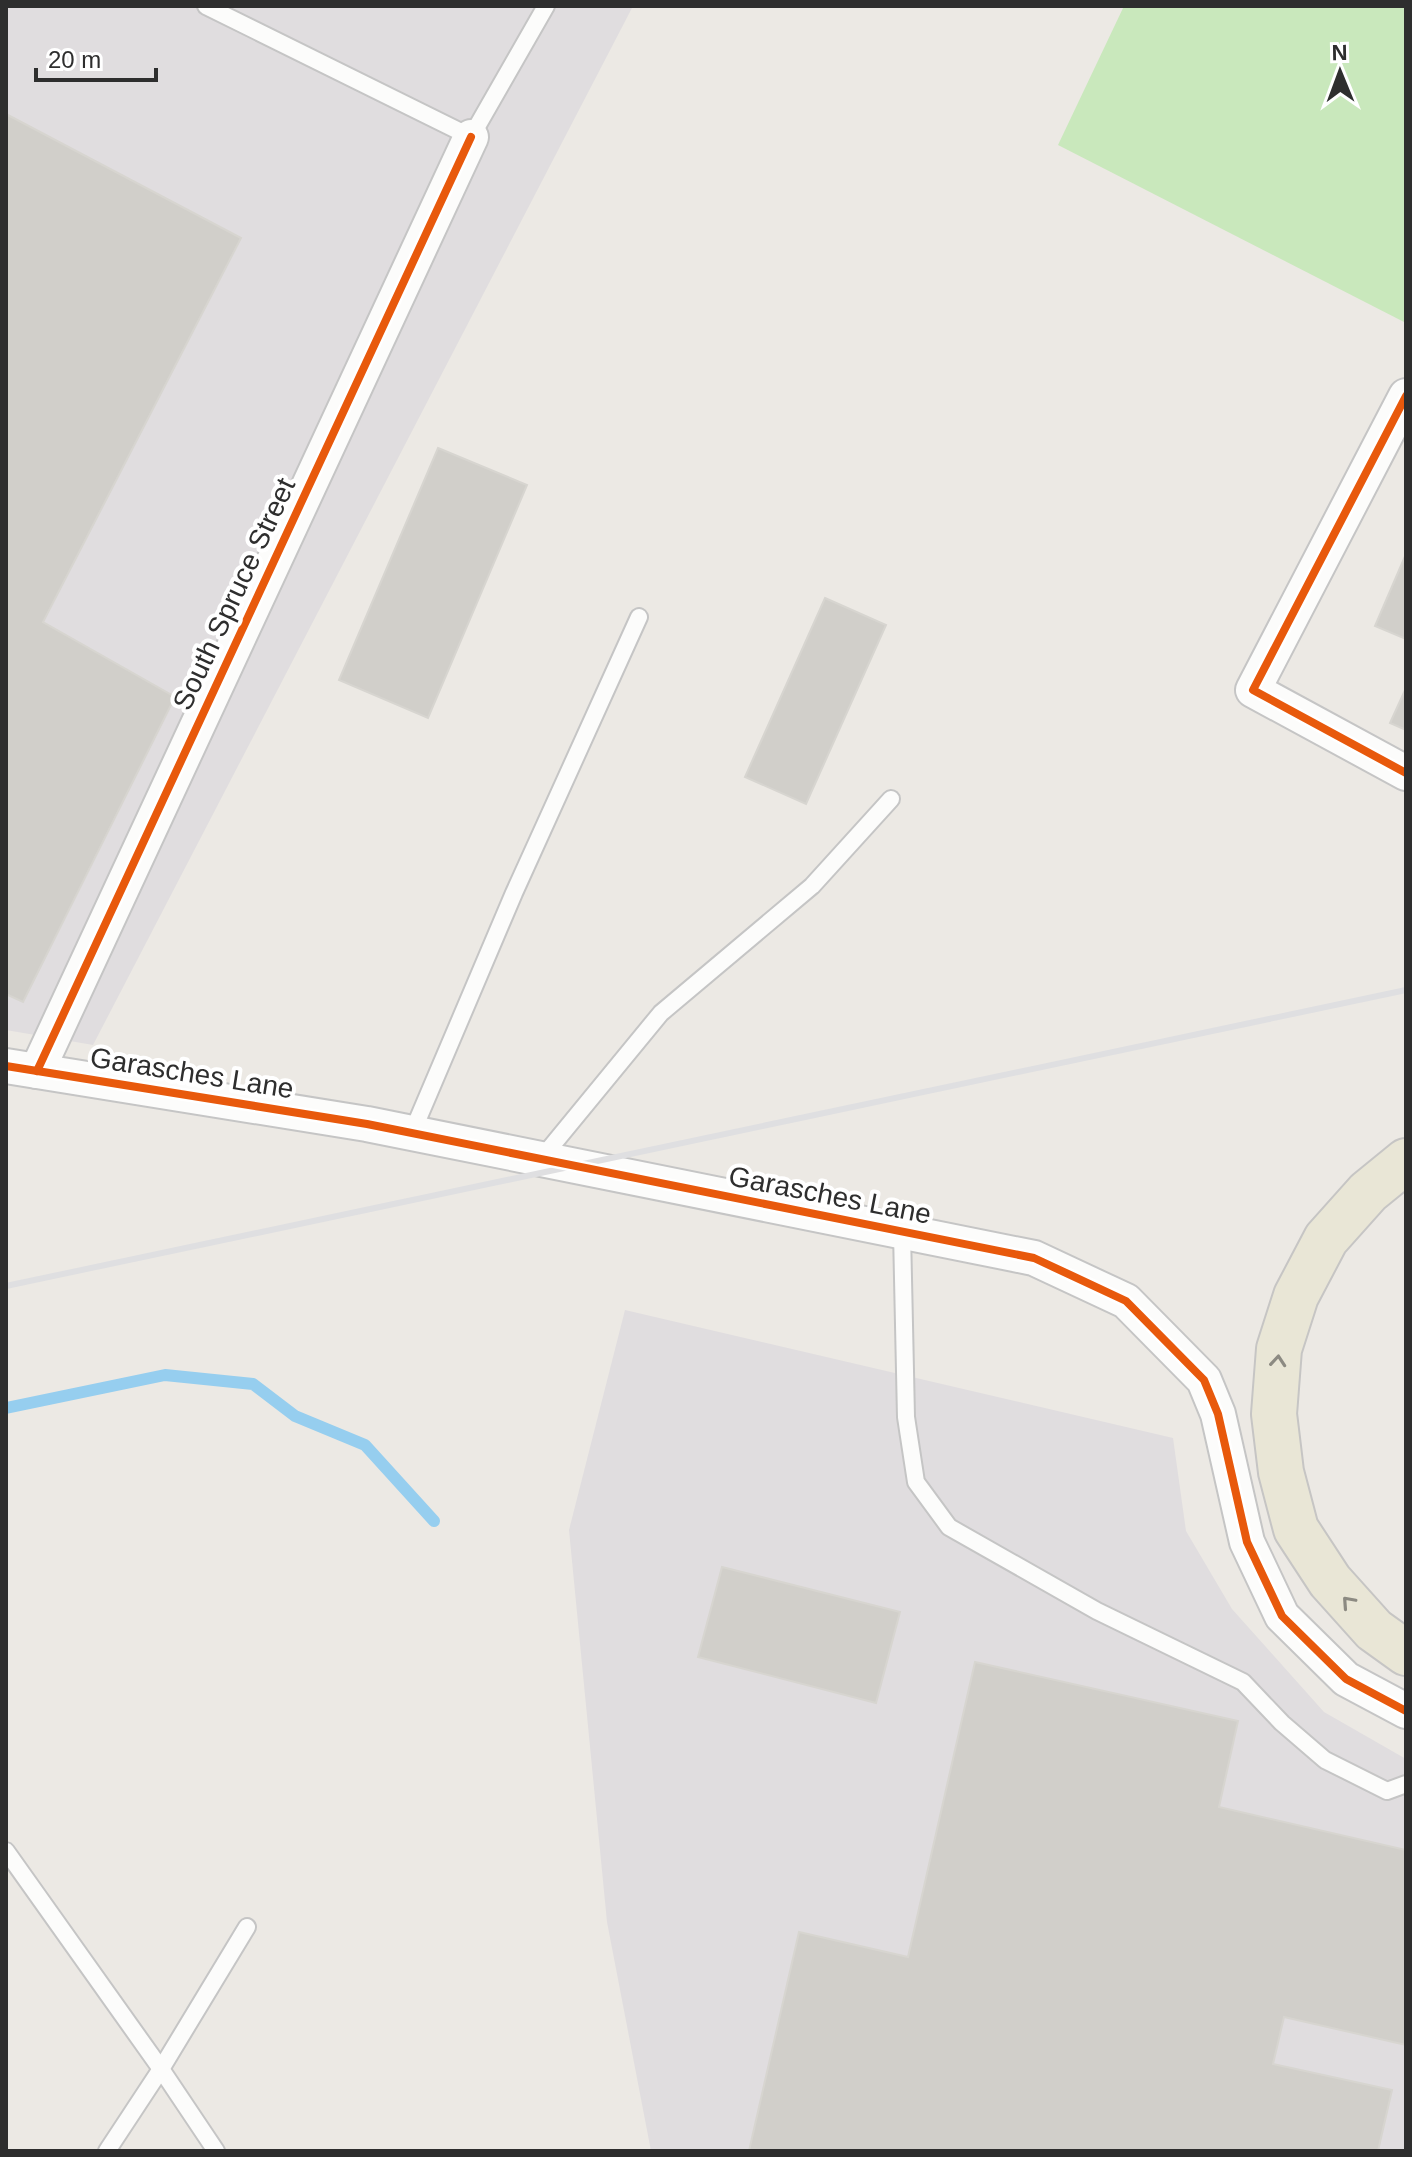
<svg xmlns="http://www.w3.org/2000/svg" width="1412" height="2157" viewBox="0 0 1412 2157" font-family="Helvetica,sans-serif">
<style>
.industrial{fill:#e0dddf}
.green{fill:#c9e8bc}
.lines{fill:none;stroke-linecap:round;stroke-linejoin:round}
.stream{stroke:#96ceef;stroke-width:12}
.building{fill:#d1cfca;stroke:#d7d5d0;stroke-width:2}
.lane-casing{stroke:#c5c5c5;stroke-width:20}
.street-casing{stroke:#c5c5c5;stroke-width:38}
.primary-casing{stroke:#c6c5c4;stroke-width:48}
.lane{stroke:#fcfcfb;stroke-width:16}
.street{stroke:#fcfcfb;stroke-width:34}
.primary{stroke:#e9e6d6;stroke-width:44}
.rail{stroke:#dfdfe1;stroke-width:6}
.cycleway-casing{stroke:#fff;stroke-width:13}
.cycleway{stroke:#e8590c;stroke-width:8}
.oneway{stroke:#8c8a82}
.labels{text-anchor:middle;dominant-baseline:central;stroke-width:8;stroke-linejoin:round;paint-order:stroke}
.street-label{font-size:28px;fill:#2e2e2e;stroke:#fff}
</style>
<rect width="100%" height="100%" fill="#ece9e4"/>
<g class="industrial">
<polygon points="6,6 633,6 93,1045 6,1030"/>
<polygon points="625,1310 1173,1438 1186,1531 1232,1609 1324,1712 1406,1759 1406,2151 651,2151 607,1922 569,1530"/>
</g>
<polygon class="green" points="1124,6 1406,6 1406,323 1058,145"/>
<g class="lines">
<polyline class="stream" points="6,1408 165,1375 253,1384 295,1416 365,1445 434,1521"/>
</g>
<g class="building">
<polygon points="6,114 241,238 43,622 175,697 23,1002 6,994"/>
<polygon points="438,448 527,485 428,718 339,680"/>
<polygon points="1406,554 1406,639 1375,626"/>
<polygon points="825,598 886,625 806,804 745,777"/>
<polygon points="1406,688 1406,730 1390,723"/>
<polygon points="722,1567 900,1612 876,1703 698,1657"/>
<polygon points="975,1662 1238,1721 1219,1807 1406,1850 1406,2045 1284,2017 1273,2064 1392,2090 1378,2151 749,2151 799,1932 908,1957"/>
</g>
<g class="lines">
<defs>
<g id="lane">
<polyline points="206,6 471,137 546,6"/>
<polyline points="412,1133 514,893 639,617"/>
<polyline points="541,1159 661,1013 812,886 891,799"/>
<polyline points="902,1232 906,1417 916,1482 949,1527 1097,1611 1243,1682 1282,1723 1325,1760 1387,1791 1406,1784"/>
<polyline points="6,1851 161,2069 216,2151"/>
<polyline points="107,2151 161,2069 247,1927"/>
</g>
<g id="street">
<polyline points="1406,396 1253,690 1406,773"/>
<polyline points="6,1066 367,1124 1034,1258 1126,1301 1204,1380 1218,1414 1247,1542 1282,1616 1346,1679 1406,1711"/>
<polyline points="37,1071 471,137"/>
</g>
<polyline id="primary" points="1406,1161 1368,1192 1326,1239 1296,1296 1279,1349 1274,1414 1281,1472 1296,1529 1330,1581 1374,1630 1406,1653"/>
</defs>
<use href="#lane" class="lane-casing"/>
<use href="#street" class="street-casing"/>
<use href="#primary" class="primary-casing"/>
<use href="#lane" class="lane"/>
<use href="#street" class="street"/>
<use href="#primary" class="primary"/>
<polyline class="rail" points="6,1286 1406,990"/>
<defs>
<g id="cycleway">
<polyline points="1406,396 1253,690 1406,773"/>
<polyline points="6,1066 367,1124 1034,1258 1126,1301 1204,1380 1218,1414 1247,1542 1282,1616 1346,1679 1406,1711"/>
<polyline points="37,1071 471,137"/>
</g>
</defs>
<use href="#cycleway" class="cycleway-casing"/>
<use href="#cycleway" class="cycleway"/>
</g>
<defs><path id="oneway-chevron" d="M-2-3.5L2.5 0L-2 3.5" fill="none" stroke-width="1.6" stroke-linecap="round" stroke-linejoin="round" transform="scale(2)"/></defs>
<g class="oneway">
<use href="#oneway-chevron" transform="translate(1278 1361) rotate(-85)"/>
<use href="#oneway-chevron" transform="translate(1348 1602) rotate(-132)"/>
</g>
<g class="labels">
<g class="street-label">
<text transform="translate(234 594) rotate(-65)">South Spruce Street</text>
<text transform="translate(192 1073) rotate(9)">Garasches Lane</text>
<text transform="translate(830 1195) rotate(11)">Garasches Lane</text>
</g>
</g>
<rect width="1412" height="2157" fill="none" stroke="#2e2e2e" stroke-width="16"/>
<g transform="translate(1340 72) rotate(359)" stroke="#ffffff" stroke-width="6" paint-order="stroke">
<path d="M0-6L14 30L0 20L-14 30Z" fill="#2e2e2e"/>
<text y="-12" font-size="22" font-weight="bold" text-anchor="middle" fill="#2e2e2e">N</text>
</g>
<path d="M36 68v12h120v-12" fill="none" stroke="#2e2e2e" stroke-width="4"/>
<text x="48" y="68" font-size="24" fill="#2e2e2e" stroke="#ffffff" stroke-width="6" paint-order="stroke">20 m</text>
</svg>
